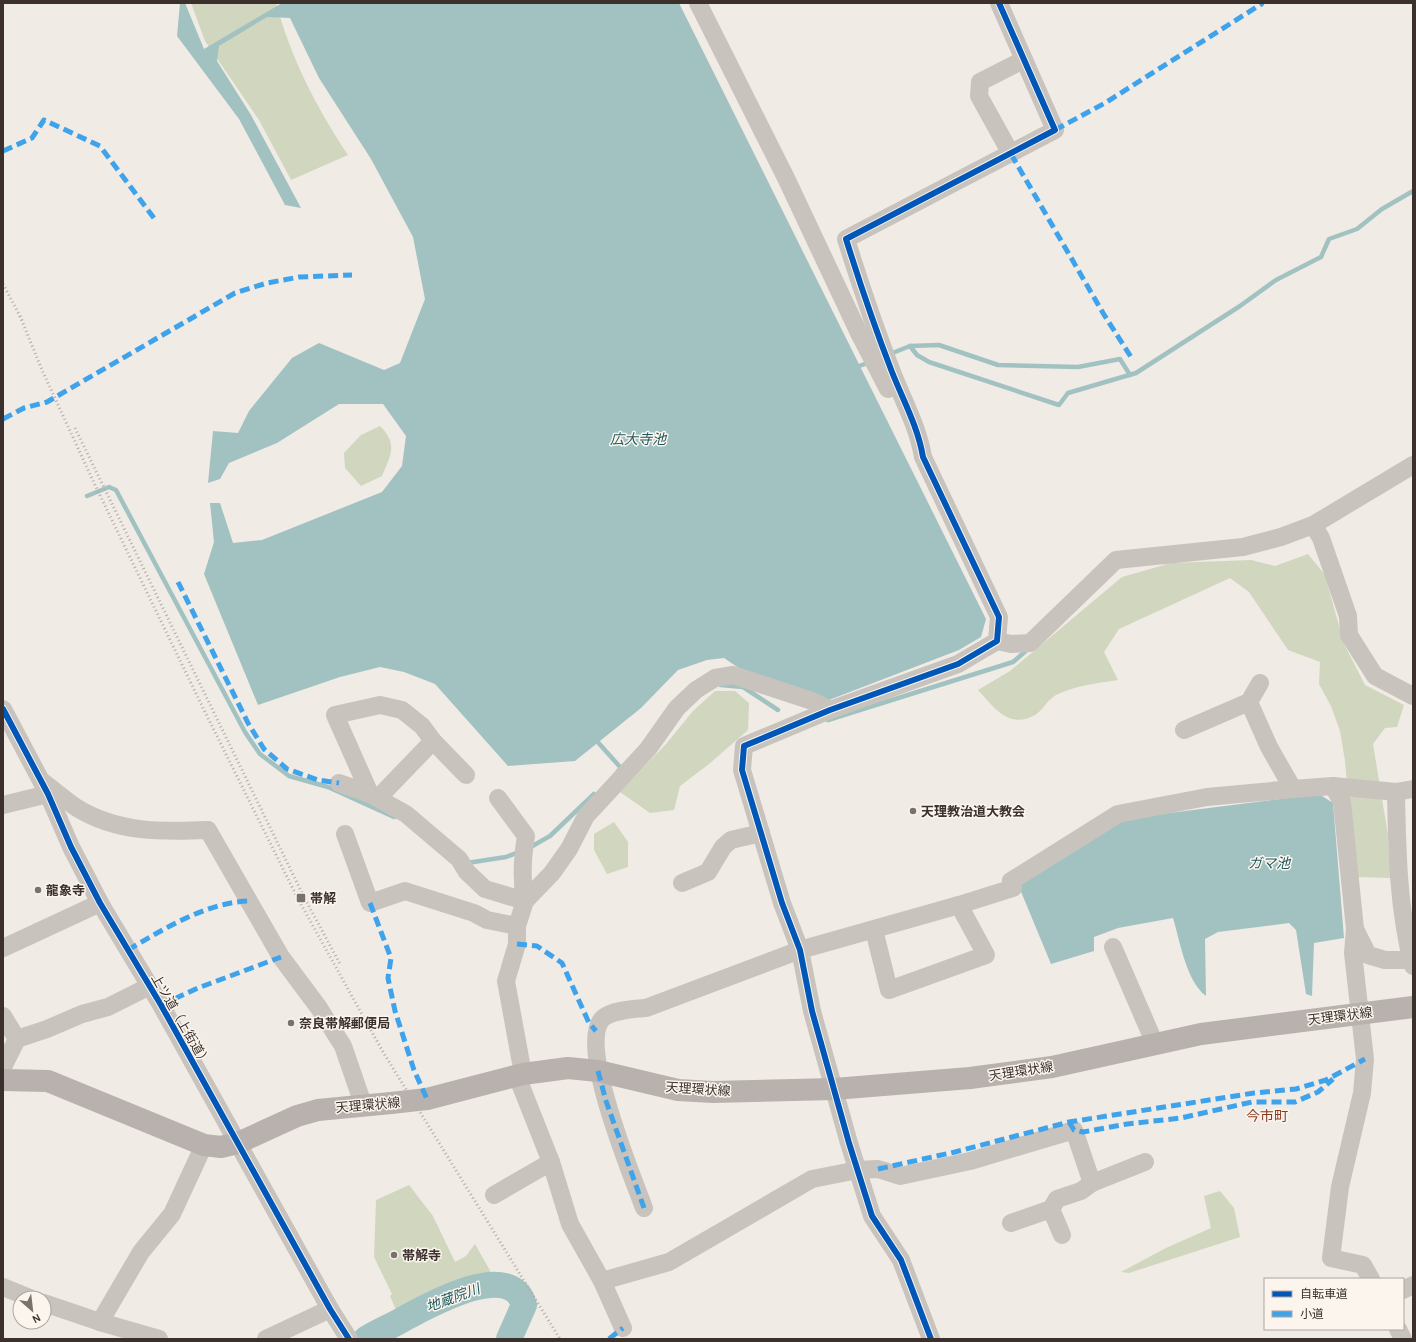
<svg xmlns="http://www.w3.org/2000/svg" width="1416" height="1342" viewBox="0 0 1416 1342" font-family="Karla,'Noto Sans JP',sans-serif">
<style>
.green{fill:#d1d6bf}
.water{fill:#a1c2c1}
.lines{fill:none;stroke-linecap:round;stroke-linejoin:round}
.stream{stroke:#a1c2c1;stroke-width:4.5}
.river{stroke:#a1c2c1;stroke-width:26}
.minor{stroke:#c9c3be;stroke-width:18}
.major{stroke:#b8b1ad;stroke-width:22}
.rail{stroke:#b1aca8;stroke-width:3;stroke-dasharray:1 3;stroke-linecap:butt}
.major-bridge{stroke:#b8b1ad;stroke-width:22}
.quiet{stroke:#3fa3eb;stroke-width:5;stroke-dasharray:10 5;stroke-linecap:butt}
.cycleway-casing{stroke:#fbf5ee;stroke-width:8}
.cycleway{stroke:#0057b8;stroke-width:6}
.poi-dot{fill:#7a716c;stroke:#fbf5ee;stroke-width:1.5}
.labels{text-anchor:middle;dominant-baseline:central;stroke-width:3;stroke-linejoin:round;paint-order:stroke}
.poi-label{font-size:13px;font-weight:bold;fill:#3b302b;stroke:#fbf5ee;text-anchor:start}
.street-label{font-size:13px;fill:#3b302b;stroke:#fbf5ee}
.water-label{font-size:14px;font-style:italic;fill:#1f5a5e;stroke:#fbf5ee}
.neighbourhood-label{font-size:14px;fill:#8c3b22;stroke:#fbf5ee}
</style>
<rect width="100%" height="100%" fill="#f0ebe5"/>
<g class="green">
<path d="M191,3h85c15,55 40,104 72,152l-57,25 -32,-60 -54,-79z"/>
<path d="M380,426c18,18 11,29 2,50l-21,10 -16,-18 -1,-15 17,-18z"/>
<path d="M1308,554l17,21 19,69 21,41 39,20 -7,22 -12,1 -12,16 15,91 1,22 3,21 -37,-1 -10,-116 -5,-30 -9,-25 -12,-22 1,-22 -32,-12 -39,-58 -19,-14 -111,51 -15,23 14,28c-20,3 -44,6 -62,15 -9,5 -14,17 -23,21 -25,13 -40,-10 -55,-26l32,-19 112,-94 49,-14 80,-3 24,6z"/>
<polygon points="715,691 735,691 749,703 748,730 709,764 680,786 674,810 650,813 620,792 666,744 693,711"/>
<polygon points="614,822 628,842 628,867 607,874 594,850 594,834"/>
<polygon points="409,1185 433,1216 455,1262 466,1256 475,1244 493,1276 461,1280 397,1312 390,1296 392,1294 374,1257 376,1200"/>
<polygon points="1220,1191 1234,1208 1240,1237 1129,1273 1121,1272 1166,1248 1211,1228 1204,1196"/>
</g>
<g class="water">
<polygon points="180,3 185,3 204,49 282,3 679,3 986,619 981,637 959,650 829,700 752,677 724,658 707,660 678,670 641,708 575,761 508,766 435,684 404,672 380,667 340,677 258,705 204,574 214,542 210,503 220,503 233,543 262,540 382,492 402,466 406,436 383,404 339,404 277,443 229,463 220,479 208,483 213,431 238,433 249,411 292,358 319,343 384,370 400,363 425,299 413,237 371,159 319,78 290,18 267,17 219,46 217,61 251,115 301,208 285,205 239,119 177,36"/>
<path d="M1319,794l14,9 11,135 -30,5 -2,53 -6,-2 -10,-64 -7,-7 -71,9 -13,7 1,57c-20,-15 -26,-55 -33,-78l-55,10 -24,9v14l-43,13 -34,-82 105,-63z"/>
</g>
<g class="lines">
<g class="stream">
<polyline points="910,346 917,355 929,362 1059,405 1068,393 1136,373 1240,306 1276,280 1321,257 1329,239 1357,229 1382,209 1413,191"/>
<polyline points="890,354 910,346 939,345 998,365 1078,367 1120,359 1130,375"/>
<polyline points="854,368 870,362"/>
<polyline points="87,496 109,487 116,490 245,732 260,754 289,776 328,787 394,817"/>
<polyline points="721,685 743,687 778,710"/>
<polyline points="828,720 1013,662 1028,649"/>
<polyline points="595,739 621,768 618,771"/>
<polyline points="529,848 550,836 594,794"/>
<polyline points="467,863 506,857 519,852"/>
</g>
<path class="river" d="M366,1339c13,-8 28,-14 41,-22 25,-13 104,-58 117,-12l-15,34"/>
<g class="minor">
<polyline points="698,3 786,178 858,331 888,389"/>
<polyline points="1011,154 979,96 980,82 1023,60"/>
<polyline points="1313,525 1321,538 1348,616 1349,635 1375,676 1413,696"/>
<polyline points="997,641 1011,644 1030,643 1116,560 1243,547 1281,537 1313,525 1413,465"/>
<polyline points="1249,702 1269,747 1293,789"/>
<polyline points="3,709 48,794 71,847 100,903 161,1005 330,1309 349,1339"/>
<polyline points="1184,730 1249,702 1260,683"/>
<path d="M43,782c11,8 22,18 34,26 41,25 85,24 131,22l73,127 38,51 24,38 20,58"/>
<path d="M339,783l31,11 36,20 53,45 8,13 18,17 40,12c-4,-23 -3,-42 1,-65l-28,-38"/>
<polyline points="1333,786 1342,802 1355,929 1368,955 1385,960 1411,960"/>
<path d="M1396,792c1,58 2,117 17,174"/>
<polyline points="370,794 335,715 380,705 402,710 422,726 433,741 466,775"/>
<polyline points="378,798 433,741"/>
<polyline points="3,805 48,794"/>
<polyline points="345,834 370,903 405,891 474,913 487,920 517,926"/>
<polyline points="682,883 708,872 723,847 731,840 761,833"/>
<polyline points="1355,929 1353,953 1365,1059 1362,1093 1340,1187 1331,1258 1363,1265 1371,1279"/>
<polyline points="874,930 889,990 986,955 959,905"/>
<polyline points="1113,947 1155,1044"/>
<polyline points="3,948 100,903"/>
<polyline points="3,1016 17,1039"/>
<polyline points="3,1067 17,1039 47,1029 82,1014 108,1007 150,986"/>
<polyline points="523,1074 506,981 517,944 517,926 525,901 552,873 569,849 586,816 648,749 677,708 696,690 715,678 733,675 812,701 830,710"/>
<polyline points="517,1076 551,1162 570,1224 602,1281"/>
<polyline points="494,1195 551,1162"/>
<path d="M644,1208c-12,-33 -66,-161 -42,-189 9,-9 32,-10 44,-11l154,-58 159,-45 54,-17 -2,-7 107,-67 89,-17 86,-8 40,-3 63,6 17,-3"/>
<polyline points="1051,1209 1062,1235"/>
<polyline points="1011,1223 1051,1209 1057,1199 1081,1191 1092,1183 1145,1162"/>
<polyline points="3,1287 30,1298"/>
<polyline points="1403,1290 1413,1285"/>
<polyline points="44,1303 100,1322 159,1339"/>
<polyline points="100,1322 141,1252 172,1214 204,1145"/>
<polyline points="623,1328 602,1281 669,1262 812,1179 858,1170 878,1169 900,1176 970,1161 1074,1130 1092,1183"/>
<polyline points="1398,1329 1403,1339"/>
<polyline points="266,1339 330,1309"/>
<path d="M931,1339l-30,-79 -29,-44 -23,-73 -37,-132 -12,-61 -18,-47 -40,-133 2,-24 86,-36 128,-46 39,-23 2,-24 -76,-160c-5,-30 -20,-57 -31,-85 -17,-44 -32,-88 -46,-133l209,-109 -56,-127"/>
</g>
<g class="major">
<polyline points="3,1080 48,1081 204,1145 221,1147 238,1143 297,1116 318,1110 391,1103"/>
<polyline points="427,1099 523,1074 568,1068 598,1071 678,1090 713,1092 834,1089 970,1078 1052,1067 1201,1034 1413,1007"/>
</g>
<g class="rail">
<polyline points="3,284 22,320"/>
<polyline points="20,316 42,370 94,483 204,710 298,899 383,1052 560,1339"/>
<polyline points="75,428 304,897 340,964"/>
</g>
<polyline class="major-bridge" points="391,1103 427,1099"/>
<g class="quiet">
<polyline points="1055,130 1105,103 1263,3"/>
<polyline points="3,151 32,138 44,120 100,146 154,218"/>
<polyline points="1011,154 1103,313 1131,357"/>
<polyline points="3,419 24,408 47,402 235,293 267,283 299,277 352,275"/>
<polyline points="178,582 248,723 264,749 287,769 318,780 339,783"/>
<polyline points="370,903 391,958 388,978 395,1011 414,1070 427,1099"/>
<polyline points="517,944 537,946 562,963 589,1023 596,1031"/>
<path d="M128,950c35,-21 80,-48 121,-49"/>
<polyline points="161,1005 198,988 281,957"/>
<polyline points="598,1071 606,1101 644,1208"/>
<polyline points="1069,1122 1074,1130 1083,1132 1127,1124 1181,1118 1252,1102 1295,1102 1318,1092 1333,1079"/>
<polyline points="878,1169 955,1152 1069,1122 1254,1093 1296,1089 1326,1080 1365,1059"/>
<polyline points="609,1339 623,1328"/>
</g>
<defs>
<g id="cycleway">
<polyline points="3,709 48,794 71,847 100,903 161,1005 330,1309 349,1339"/>
<path d="M931,1339l-30,-79 -29,-44 -23,-73 -37,-132 -12,-61 -18,-47 -40,-133 2,-24 86,-36 128,-46 39,-23 2,-24 -76,-160c-5,-30 -20,-57 -31,-85 -17,-44 -32,-88 -46,-133l209,-109 -56,-127"/>
</g>
</defs>
<use href="#cycleway" class="cycleway-casing"/>
<use href="#cycleway" class="cycleway"/>
</g>
<g class="poi-dot">
<circle cx="913" cy="811" r="4"/>
<circle cx="38" cy="890" r="4"/>
<rect x="296" y="893" width="10" height="10" rx="2"/>
<circle cx="291" cy="1023" r="4"/>
<circle cx="394" cy="1255" r="4"/>
</g>
<g class="labels">
<g class="poi-label">
<text x="921" y="811">天理教治道大教会</text>
<text x="46" y="890">龍象寺</text>
<text x="310" y="898">帯解</text>
<text x="299" y="1023">奈良帯解郵便局</text>
<text x="402" y="1255">帯解寺</text>
</g>
<g class="street-label">
<text transform="translate(1340 1016) rotate(-7)">天理環状線</text>
<text transform="translate(181 1020) rotate(60)">上ツ道（上街道）</text>
<text transform="translate(1021 1071) rotate(-9)">天理環状線</text>
<text transform="translate(698 1089) rotate(4)">天理環状線</text>
<text transform="translate(368 1105) rotate(-5)">天理環状線</text>
</g>
<g class="water-label">
<text x="638" y="439">広大寺池</text>
<text x="1269" y="863">ガマ池</text>
<text transform="translate(453 1298) rotate(-20)">地蔵院川</text>
</g>
<g class="neighbourhood-label">
<text x="1267" y="1116">今市町</text>
</g>
</g>
<rect width="1416" height="1342" fill="none" stroke="#3b302b" stroke-width="8"/>
<rect x="1264" y="1278" width="140" height="52" fill="#fbf5ee" stroke="#aea6a0"/>
<rect x="1272" y="1291" width="20" height="6" fill="#0057b8" stroke="#aea6a0"/>
<text x="1300" y="1298" font-size="12" fill="#3b302b">自転車道</text>
<rect x="1272" y="1311" width="20" height="6" fill="#3fa3eb" stroke="#aea6a0"/>
<text x="1300" y="1318" font-size="12" fill="#3b302b">小道</text>
<g transform="translate(32 1310) rotate(152)"><circle r="19" fill="#fbf5ee" stroke="#aea6a0"/>
<path d="M0-3L7 15L0 10L-7 15Z" fill="#7a716c"/>
<text y="-6" font-size="11" font-weight="bold" text-anchor="middle" fill="#3b302b">N</text>
</g>
</svg>
